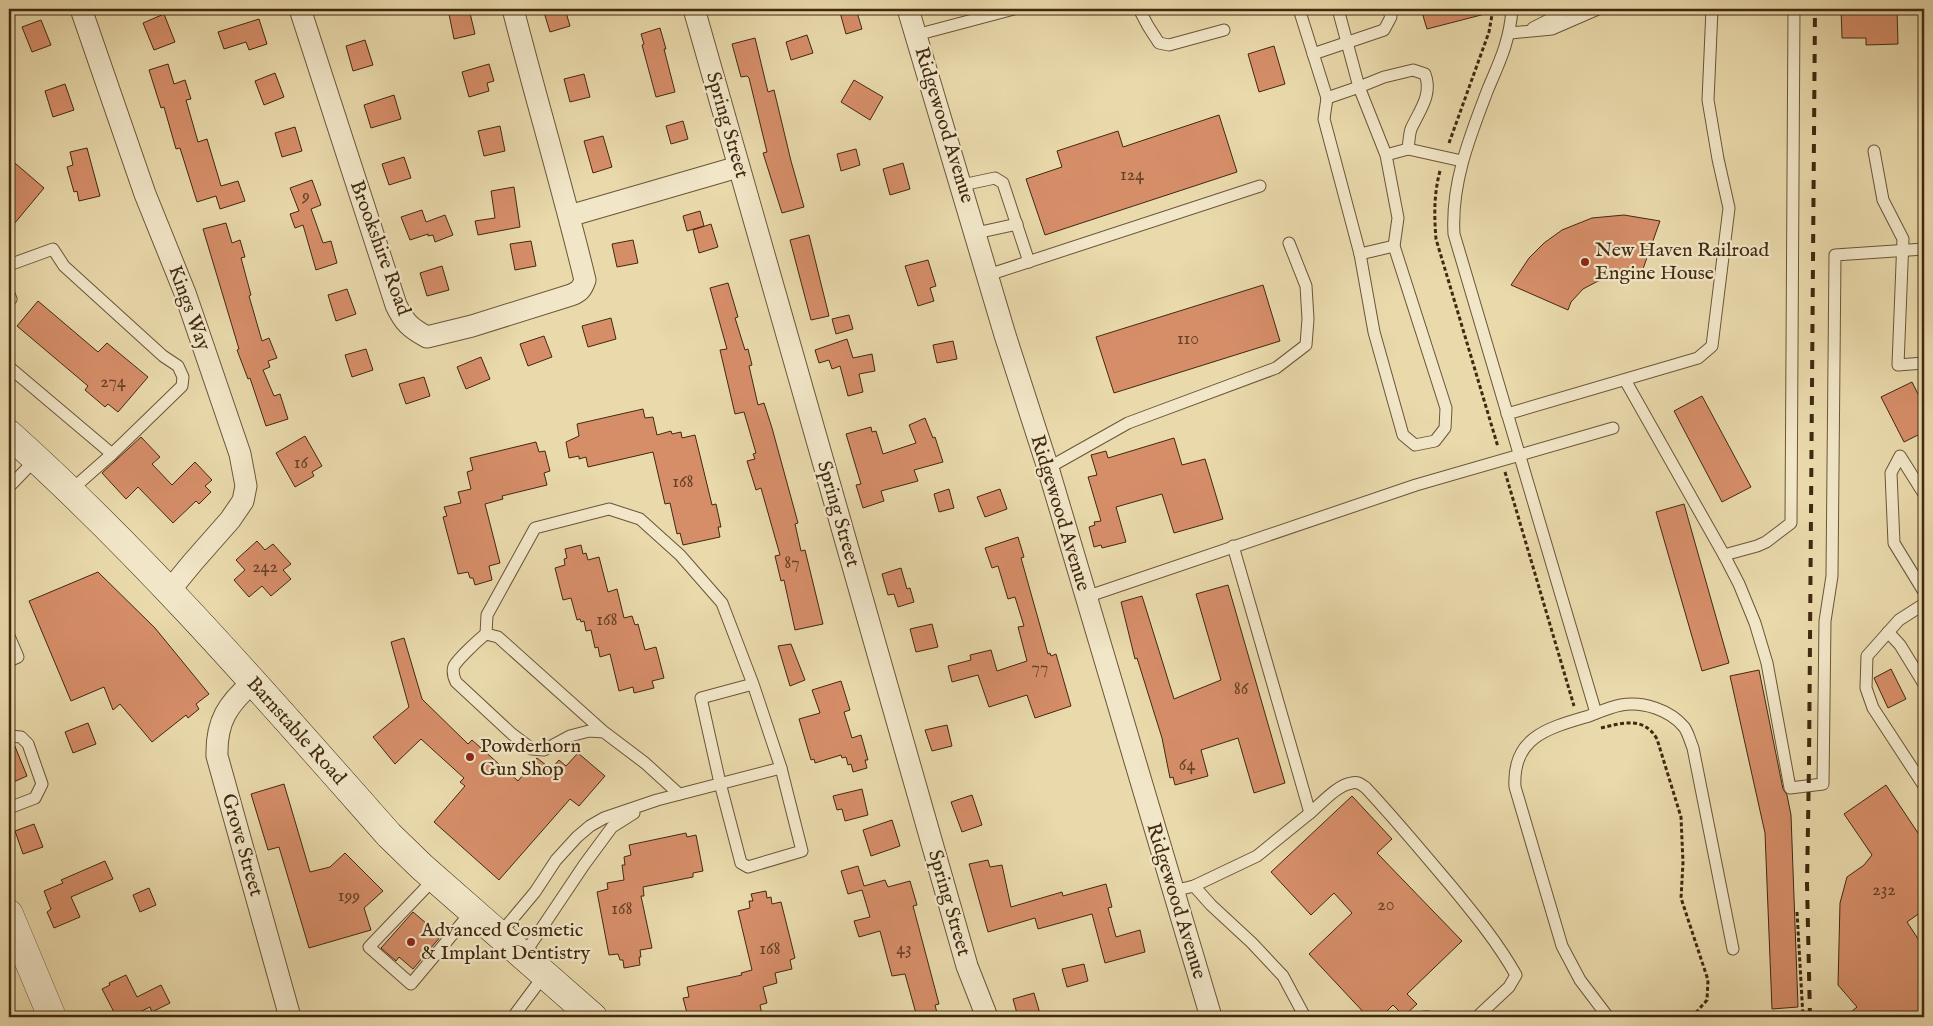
<svg xmlns="http://www.w3.org/2000/svg" width="1933" height="1026" viewBox="0 0 1933 1026" font-family="'IM FELL English',serif">
<style>
.building{fill:#d68e69;stroke:#412910}
.lines{fill:none;stroke-linecap:round;stroke-linejoin:round}
.service-casing{stroke:#6b5537;stroke-width:13}
.minor-casing{stroke:#6b5537;stroke-width:23}
.tertiary-casing{stroke:#6b5537;stroke-width:29}
.secondary-casing{stroke:#412910;stroke-width:29}
.path{stroke:#412910;stroke-width:3;stroke-dasharray:4 2.5;stroke-linecap:butt}
.service{stroke:#f1e6c8;stroke-width:11}
.minor{stroke:#f1e6c8;stroke-width:21}
.tertiary{stroke:#f1e6c8;stroke-width:28}
.secondary{stroke:#f1e6c8;stroke-width:28}
.rail{stroke:#412910;stroke-width:4;stroke-dasharray:9 9;stroke-linecap:butt}
.poi-dot{fill:#8f2418;stroke:#f1e6c8;stroke-width:2}
.labels{text-anchor:middle;dominant-baseline:central;stroke-width:4.5;stroke-linejoin:round;paint-order:stroke}
.number-label{font-size:18px;fill:#664226}
.street-label{font-size:20px;fill:#412910;stroke:#f1e6c8}
.poi-label{font-size:20px;fill:#412910;stroke:#f1e6c8;text-anchor:start}
</style>
<rect width="100%" height="100%" fill="#e9d9ab"/>
<filter id="stains"><feTurbulence type="fractalNoise" baseFrequency=".004" numOctaves="4"/><feColorMatrix values="0 0 0 0 .2 0 0 0 0 .09 0 0 0 0 .02 0 0 0 .5 -.17"/></filter>
<radialGradient id="worn" r=".72"><stop offset=".6" stop-color="#630" stop-opacity="0"/><stop offset="1" stop-color="#630" stop-opacity=".3"/></radialGradient>
<g class="building">
<polygon points="469,9 475,34 454,39 449,14"/>
<polygon points="543,9 565,9 570,26 550,32"/>
<polygon points="839,9 856,9 862,29 846,34"/>
<polygon points="1421,9 1485,9 1485,14 1427,29"/>
<polygon points="1841,9 1897,9 1898,44 1866,45 1866,38 1842,38"/>
<polygon points="164,14 175,42 154,50 143,23"/>
<polygon points="259,19 267,44 249,50 246,42 224,49 218,32"/>
<polygon points="41,20 51,45 32,52 22,27"/>
<polygon points="660,28 666,49 664,49 675,92 656,97 642,45 644,44 641,34"/>
<polygon points="807,35 813,53 791,60 786,42"/>
<polygon points="755,38 768,92 774,90 791,161 804,207 782,213 763,153 767,152 749,78 747,76 741,77 732,44"/>
<polygon points="365,40 373,65 353,71 346,46"/>
<polygon points="1274,46 1285,84 1259,92 1248,54"/>
<polygon points="168,64 174,84 185,80 191,99 186,100 198,142 207,139 221,186 238,181 245,201 220,209 216,196 197,202 180,148 176,149 164,107 161,108 149,70"/>
<polygon points="489,64 494,81 487,83 489,91 469,97 462,72"/>
<polygon points="275,73 284,97 264,105 255,81"/>
<polygon points="584,74 590,97 570,102 564,79"/>
<polygon points="854,80 883,97 870,120 841,102"/>
<polygon points="65,84 74,110 53,117 45,91"/>
<polygon points="394,95 401,119 371,128 364,105"/>
<polygon points="1219,115 1237,172 1045,235 1026,179 1062,167 1057,151 1118,131 1123,147"/>
<polygon points="683,121 688,139 671,144 666,126"/>
<polygon points="500,126 505,151 484,156 478,131"/>
<polygon points="295,127 302,151 282,157 275,133"/>
<polygon points="603,136 612,167 593,173 584,141"/>
<polygon points="87,148 100,196 79,201 77,191 74,192 67,167 73,165 70,152"/>
<polygon points="856,149 860,165 841,171 837,154"/>
<polygon points="404,157 411,178 389,185 382,164"/>
<polygon points="9,158 44,188 9,230"/>
<polygon points="903,163 910,189 890,195 883,169"/>
<polygon points="312,180 321,205 311,209 323,243 331,241 337,263 316,270 303,225 295,228 290,214 299,211 290,188"/>
<polygon points="514,187 520,227 478,235 475,221 495,218 491,191"/>
<polygon points="422,210 426,222 445,215 453,235 435,242 433,235 428,236 428,234 410,240 401,217"/>
<polygon points="700,211 704,226 687,231 683,216"/>
<polygon points="1624,215 1660,221 1639,280 1616,276 1598,281 1583,289 1571,302 1568,310 1511,285 1529,258 1544,243 1562,230 1592,218"/>
<polygon points="226,223 232,243 240,240 245,257 241,258 251,295 249,296 262,341 269,338 277,358 268,361 270,367 263,370 274,396 280,394 288,419 266,426 250,378 248,379 237,350 239,349 203,229"/>
<polygon points="711,224 718,247 699,253 693,230"/>
<polygon points="809,235 829,316 811,320 790,240"/>
<polygon points="633,240 638,263 617,267 612,244"/>
<polygon points="531,241 536,266 515,270 510,244"/>
<polygon points="928,260 936,286 930,288 934,301 918,306 905,266"/>
<polygon points="442,266 449,290 427,296 420,273"/>
<polygon points="728,283 738,317 735,318 745,350 748,349 752,365 749,366 758,405 764,403 772,428 798,523 795,524 801,551 805,550 823,624 795,630 784,580 781,581 775,556 780,555 761,488 756,490 747,461 755,459 753,454 756,453 744,412 735,414 720,350 727,349 710,288"/>
<polygon points="1263,285 1280,341 1114,393 1096,337"/>
<polygon points="347,289 356,314 336,321 328,295"/>
<polygon points="38,301 98,352 107,343 148,377 118,412 108,404 105,407 85,390 88,386 17,326"/>
<polygon points="849,315 853,329 836,334 832,319"/>
<polygon points="611,318 616,339 588,347 582,326"/>
<polygon points="544,336 552,357 528,366 520,344"/>
<polygon points="847,339 853,358 872,354 875,371 859,374 863,392 848,396 840,366 832,369 829,360 819,363 815,350"/>
<polygon points="953,341 957,359 937,363 933,345"/>
<polygon points="366,349 373,370 352,377 345,355"/>
<polygon points="481,357 490,379 466,389 457,367"/>
<polygon points="424,377 430,396 406,404 399,384"/>
<polygon points="1912,382 1924,406 1924,432 1904,442 1881,397"/>
<polygon points="1702,396 1751,487 1722,502 1674,411"/>
<polygon points="643,409 645,418 653,417 657,435 671,431 672,434 681,432 682,438 695,435 712,505 716,504 721,527 718,527 720,537 683,545 680,533 677,534 670,503 665,504 653,452 588,467 586,457 579,459 579,456 569,458 566,442 579,436 577,424"/>
<polygon points="925,418 933,438 935,437 943,462 914,470 918,481 881,491 884,501 863,508 856,485 861,484 846,434 871,427 872,432 876,431 883,454 916,443 909,425"/>
<polygon points="305,436 322,466 312,472 314,476 295,487 276,453"/>
<polygon points="141,437 160,457 152,464 172,485 195,462 212,480 205,486 211,492 199,504 196,501 173,523 138,487 126,499 102,473"/>
<polygon points="1174,438 1182,465 1205,459 1223,519 1174,533 1162,494 1116,507 1126,542 1102,548 1101,545 1094,547 1089,527 1095,525 1094,522 1101,521 1088,477 1097,475 1091,455 1106,451 1108,458"/>
<polygon points="536,442 539,452 545,451 550,471 544,473 547,485 502,496 503,499 485,504 500,563 489,566 492,580 475,585 473,578 470,578 468,572 458,574 443,517 447,516 444,507 461,503 458,492 471,489 467,472 473,470 470,458"/>
<polygon points="949,489 954,508 939,512 934,494"/>
<polygon points="1000,489 1007,509 985,517 977,497"/>
<polygon points="1684,504 1729,663 1702,671 1656,512"/>
<polygon points="1018,537 1024,557 1021,558 1048,654 1050,653 1051,656 1056,654 1071,706 1035,718 1027,695 989,707 978,675 952,682 948,666 971,660 970,655 991,650 997,671 1027,661 1018,627 1024,626 1015,597 1008,599 998,566 992,568 985,548"/>
<polygon points="257,541 265,550 273,544 291,564 283,570 291,579 271,596 262,586 249,597 234,580 245,570 236,560"/>
<polygon points="581,545 583,554 586,553 588,560 599,557 608,592 617,589 624,618 632,616 635,625 638,624 645,650 656,647 664,678 652,681 654,688 634,693 633,687 619,691 610,654 600,657 598,647 595,648 591,630 586,631 584,621 581,622 580,619 577,620 571,598 563,600 555,568 565,565 564,559 567,558 565,549"/>
<polygon points="901,568 907,589 910,588 914,602 898,607 894,594 888,595 882,574"/>
<polygon points="98,572 155,628 209,694 196,704 199,709 188,718 186,715 152,742 120,704 113,710 104,687 71,701 29,601"/>
<polygon points="1228,585 1285,783 1254,793 1238,738 1201,750 1208,776 1175,785 1173,777 1170,778 1162,738 1137,658 1135,659 1121,602 1142,596 1174,699 1221,680 1196,594"/>
<polygon points="932,624 938,647 916,652 910,629"/>
<polygon points="404,638 422,699 468,744 472,740 518,781 537,758 551,769 559,760 566,766 578,753 605,776 579,806 570,799 499,880 434,822 465,786 460,782 464,778 421,739 395,764 373,737 409,707 391,642"/>
<polygon points="791,644 805,680 790,686 778,646"/>
<polygon points="1891,669 1906,699 1888,708 1874,678"/>
<polygon points="1759,670 1783,789 1787,795 1791,815 1798,1007 1772,1009 1765,833 1730,676"/>
<polygon points="841,681 850,710 844,712 852,738 861,735 868,760 865,760 867,768 853,772 851,764 848,765 846,757 842,758 841,755 815,763 814,759 811,760 799,719 820,713 812,690"/>
<polygon points="88,723 96,744 73,753 65,732"/>
<polygon points="947,725 952,746 932,751 925,730"/>
<polygon points="9,744 14,744 27,776 9,784"/>
<polygon points="284,784 310,872 330,867 345,853 383,891 364,908 371,930 309,948 279,847 268,850 251,794"/>
<polygon points="1886,785 1924,842 1924,910 1907,922 1924,948 1924,1017 1845,1017 1857,1007 1838,985 1840,903 1847,877 1864,865 1872,855 1844,814"/>
<polygon points="862,789 868,815 845,821 842,809 837,810 833,796"/>
<polygon points="972,795 982,825 962,832 951,802"/>
<polygon points="1352,796 1392,839 1377,853 1462,941 1407,994 1417,1004 1404,1016 1393,1005 1381,1017 1368,1017 1309,954 1352,913 1334,893 1311,915 1271,872"/>
<polygon points="892,820 900,846 871,856 863,830"/>
<polygon points="34,824 43,847 23,854 15,831"/>
<polygon points="686,833 687,837 696,835 703,871 693,873 693,877 643,887 644,896 641,896 652,948 640,950 641,957 639,957 640,965 624,968 623,960 620,960 618,954 609,955 597,892 608,889 607,883 624,880 622,865 625,865 624,857 631,855 629,845"/>
<polygon points="988,860 990,867 1002,865 1011,907 1062,892 1063,896 1106,884 1112,907 1108,908 1116,937 1140,930 1145,952 1105,963 1092,914 1038,929 1035,918 988,932 969,864"/>
<polygon points="105,861 113,879 71,897 80,917 54,928 47,912 51,909 44,891 63,883 61,880"/>
<polygon points="858,866 864,886 885,880 888,887 910,881 917,905 913,906 939,1004 935,1005 938,1017 917,1017 905,974 892,976 880,931 859,937 854,921 870,917 862,890 848,894 841,871"/>
<polygon points="149,888 156,905 140,912 133,895"/>
<polygon points="766,891 767,898 771,897 772,904 781,902 795,958 790,960 792,969 775,973 777,983 763,987 767,1003 760,1005 762,1015 751,1017 688,1017 683,998 689,997 687,987 742,975 741,973 752,970 738,911 750,908 749,901 753,901 751,894"/>
<polygon points="413,912 441,936 413,969 399,957 396,961 381,948"/>
<polygon points="1084,964 1088,981 1067,987 1062,969"/>
<polygon points="126,975 137,997 161,985 170,1003 152,1012 150,1007 129,1017 122,1017 119,1012 115,1014 102,989 110,985 109,983"/>
<polygon points="1034,993 1041,1017 1018,1017 1013,999"/>
</g>
<g class="lines">
<defs>
<g id="service">
<polyline points="1139,9 1148,26 1159,43 1169,45 1224,30"/>
<polyline points="1299,9 1327,98"/>
<path d="M1338,9l21,78 25,-10 29,-7 12,4c8,21 -6,37 -14,55 -2,6 -2,14 -3,20"/>
<path d="M1512,9c-2,31 -12,52 -24,80 -18,47 -37,94 -34,145l142,479"/>
<polyline points="1533,28 1570,9"/>
<polyline points="1510,33 1552,29 1598,9"/>
<polyline points="916,35 1014,9"/>
<polyline points="1313,54 1384,30 1391,17 1388,9"/>
<polyline points="1874,151 1883,200 1903,239 1898,365 1924,363"/>
<polyline points="1386,155 1359,87 1327,98 1324,119 1360,254 1374,332 1403,435 1415,445 1435,441 1445,428 1446,408 1394,246 1398,218 1386,155 1408,149 1462,161"/>
<polyline points="962,185 995,178 1003,183 1029,262"/>
<polyline points="976,233 1017,224"/>
<polyline points="1360,254 1394,246"/>
<polyline points="9,265 53,249 64,266 163,356 178,366 183,377 182,386 112,454 9,367"/>
<polyline points="988,275 1260,186"/>
<polyline points="9,294 11,299 9,301"/>
<polyline points="1625,380 1724,555 1739,584 1755,623 1767,663 1790,788 1823,784 1825,621 1832,576 1835,255 1924,249"/>
<polyline points="1507,414 1698,358 1712,346 1729,208 1718,159 1708,100 1712,9"/>
<polyline points="1048,468 1128,423 1276,368 1306,345 1308,319 1306,286 1289,243"/>
<polyline points="9,487 36,459"/>
<polyline points="70,491 112,454"/>
<polyline points="1924,494 1900,456 1891,473 1894,543 1924,592"/>
<path d="M1233,546l77,267c12,-10 27,-28 42,-30 6,-2 10,2 14,5 30,32 58,66 86,99 23,28 46,56 64,88l-7,12 -32,30"/>
<polyline points="1724,555 1757,546 1766,542 1791,523 1794,9"/>
<polyline points="1086,597 1416,485 1613,428"/>
<polyline points="1924,604 1899,620 1867,656 1866,688 1873,708 1924,786"/>
<polyline points="1888,632 1900,645 1924,684"/>
<polyline points="486,634 487,615 535,528 609,509 640,519 680,555 722,603 753,684 781,768 802,851 748,867 741,863 720,783 701,698 753,684"/>
<polyline points="9,636 18,657 9,661"/>
<path d="M604,732l-15,-1 -19,5 -26,14 -12,-1 -20,-15 -56,-52c-2,-4 -4,-10 -2,-16 4,-7 25,-27 32,-32l12,3 106,95 41,31 34,31"/>
<polyline points="9,736 21,737 28,744 42,784 35,798 9,808"/>
<polyline points="435,878 369,947 411,984 472,911"/>
<polyline points="1194,886 1257,856 1310,813"/>
<polyline points="1173,891 1194,886 1211,905 1252,943 1283,976 1305,1017"/>
<polyline points="499,935 535,892 556,860 577,837 590,826 604,818 657,800 781,768"/>
<polyline points="523,956 584,865 612,827 634,813"/>
<polyline points="513,1017 545,974"/>
<polyline points="1424,1017 1428,1017"/>
<path d="M1608,1017l-28,-37 -18,-34 -47,-159c-3,-50 33,-59 74,-71 10,-4 21,-9 32,-11 22,-4 49,5 63,22 4,5 6,14 9,21l40,201"/>
</g>
<g id="minor">
<polyline points="81,9 145,194 185,293 240,454 246,486 243,501 230,520 193,562 170,590"/>
<path d="M300,9l96,296c8,17 14,23 31,32l45,-11 99,-31c8,-3 11,-6 14,-15 -22,-91 -49,-181 -72,-271"/>
<polyline points="694,9 967,966 987,1017"/>
<polyline points="908,9 1005,335 1048,468 1211,1017"/>
<polyline points="569,216 738,167"/>
<path d="M253,682c-25,22 -37,39 -36,74l73,261"/>
</g>
<polyline id="tertiary" points="9,914 52,1017"/>
<path id="secondary" d="M9,434c137,123 258,263 380,401l33,32 171,150"/>
</defs>
<use href="#service" class="service-casing"/>
<use href="#minor" class="minor-casing"/>
<use href="#tertiary" class="tertiary-casing"/>
<use href="#secondary" class="secondary-casing"/>
<g class="path">
<polyline points="1449,143 1489,32 1493,9"/>
<path d="M1440,171c-6,22 -6,44 -4,68l62,208"/>
<polyline points="1505,472 1574,706"/>
<path d="M1601,728c21,-5 43,-12 56,11l24,78 2,46 -2,35 27,82 -1,20 -15,17"/>
<polyline points="1797,912 1803,1017"/>
</g>
<use href="#service" class="service"/>
<use href="#minor" class="minor"/>
<use href="#tertiary" class="tertiary"/>
<use href="#secondary" class="secondary"/>
<polyline class="rail" points="1810,1017 1807,884 1809,765 1815,9"/>
</g>
<g class="poi-dot">
<circle cx="1585" cy="262" r="5"/>
<circle cx="470" cy="757" r="5"/>
<circle cx="411" cy="942" r="5"/>
</g>
<g class="labels">
<g class="number-label">
<text x="1132" y="175">124</text>
<text x="306" y="196">9</text>
<text x="1188" y="339">110</text>
<text x="113" y="382">274</text>
<text x="301" y="463">16</text>
<text x="683" y="482">168</text>
<text x="792" y="563">87</text>
<text x="265" y="567">242</text>
<text x="607" y="620">168</text>
<text x="1040" y="668">77</text>
<text x="1241" y="689">86</text>
<text x="1187" y="765">64</text>
<text x="1884" y="890">232</text>
<text x="349" y="896">199</text>
<text x="1386" y="905">20</text>
<text x="622" y="909">168</text>
<text x="770" y="949">168</text>
<text x="904" y="949">43</text>
</g>
<g class="street-label">
<text transform="translate(727 125) rotate(74)">Spring Street</text>
<text transform="translate(944 125) rotate(73)">Ridgewood Avenue</text>
<text transform="translate(380 248) rotate(70)">Brookshire Road</text>
<text transform="translate(189 308) rotate(70)">Kings Way</text>
<text transform="translate(1060 513) rotate(73)">Ridgewood Avenue</text>
<text transform="translate(838 514) rotate(74)">Spring Street</text>
<text transform="translate(296 731) rotate(48)">Barnstable Road</text>
<text transform="translate(242 845) rotate(74)">Grove Street</text>
<text transform="translate(1176 901) rotate(73)">Ridgewood Avenue</text>
<text transform="translate(949 903) rotate(74)">Spring Street</text>
</g>
<g class="poi-label">
<text x="1595" y="250">New Haven Railroad<tspan x="1595" dy="23">Engine House</tspan></text>
<text x="480" y="746">Powderhorn<tspan x="480" dy="23">Gun Shop</tspan></text>
<text x="421" y="930">Advanced Cosmetic<tspan x="421" dy="23">&amp; Implant Dentistry</tspan></text>
</g>
</g>
<rect width="1933" height="1026" fill="none" stroke="#e9d9ab" stroke-width="30"/>
<rect x="10" y="10" width="1913" height="1006" fill="none" stroke="#412910" stroke-width="2.5"/>
<rect x="15" y="15" width="1903" height="996" fill="none" stroke="#412910"/>
<rect width="100%" height="100%" filter="url(#stains)"/>
<rect width="100%" height="100%" fill="url(#worn)"/>
</svg>
